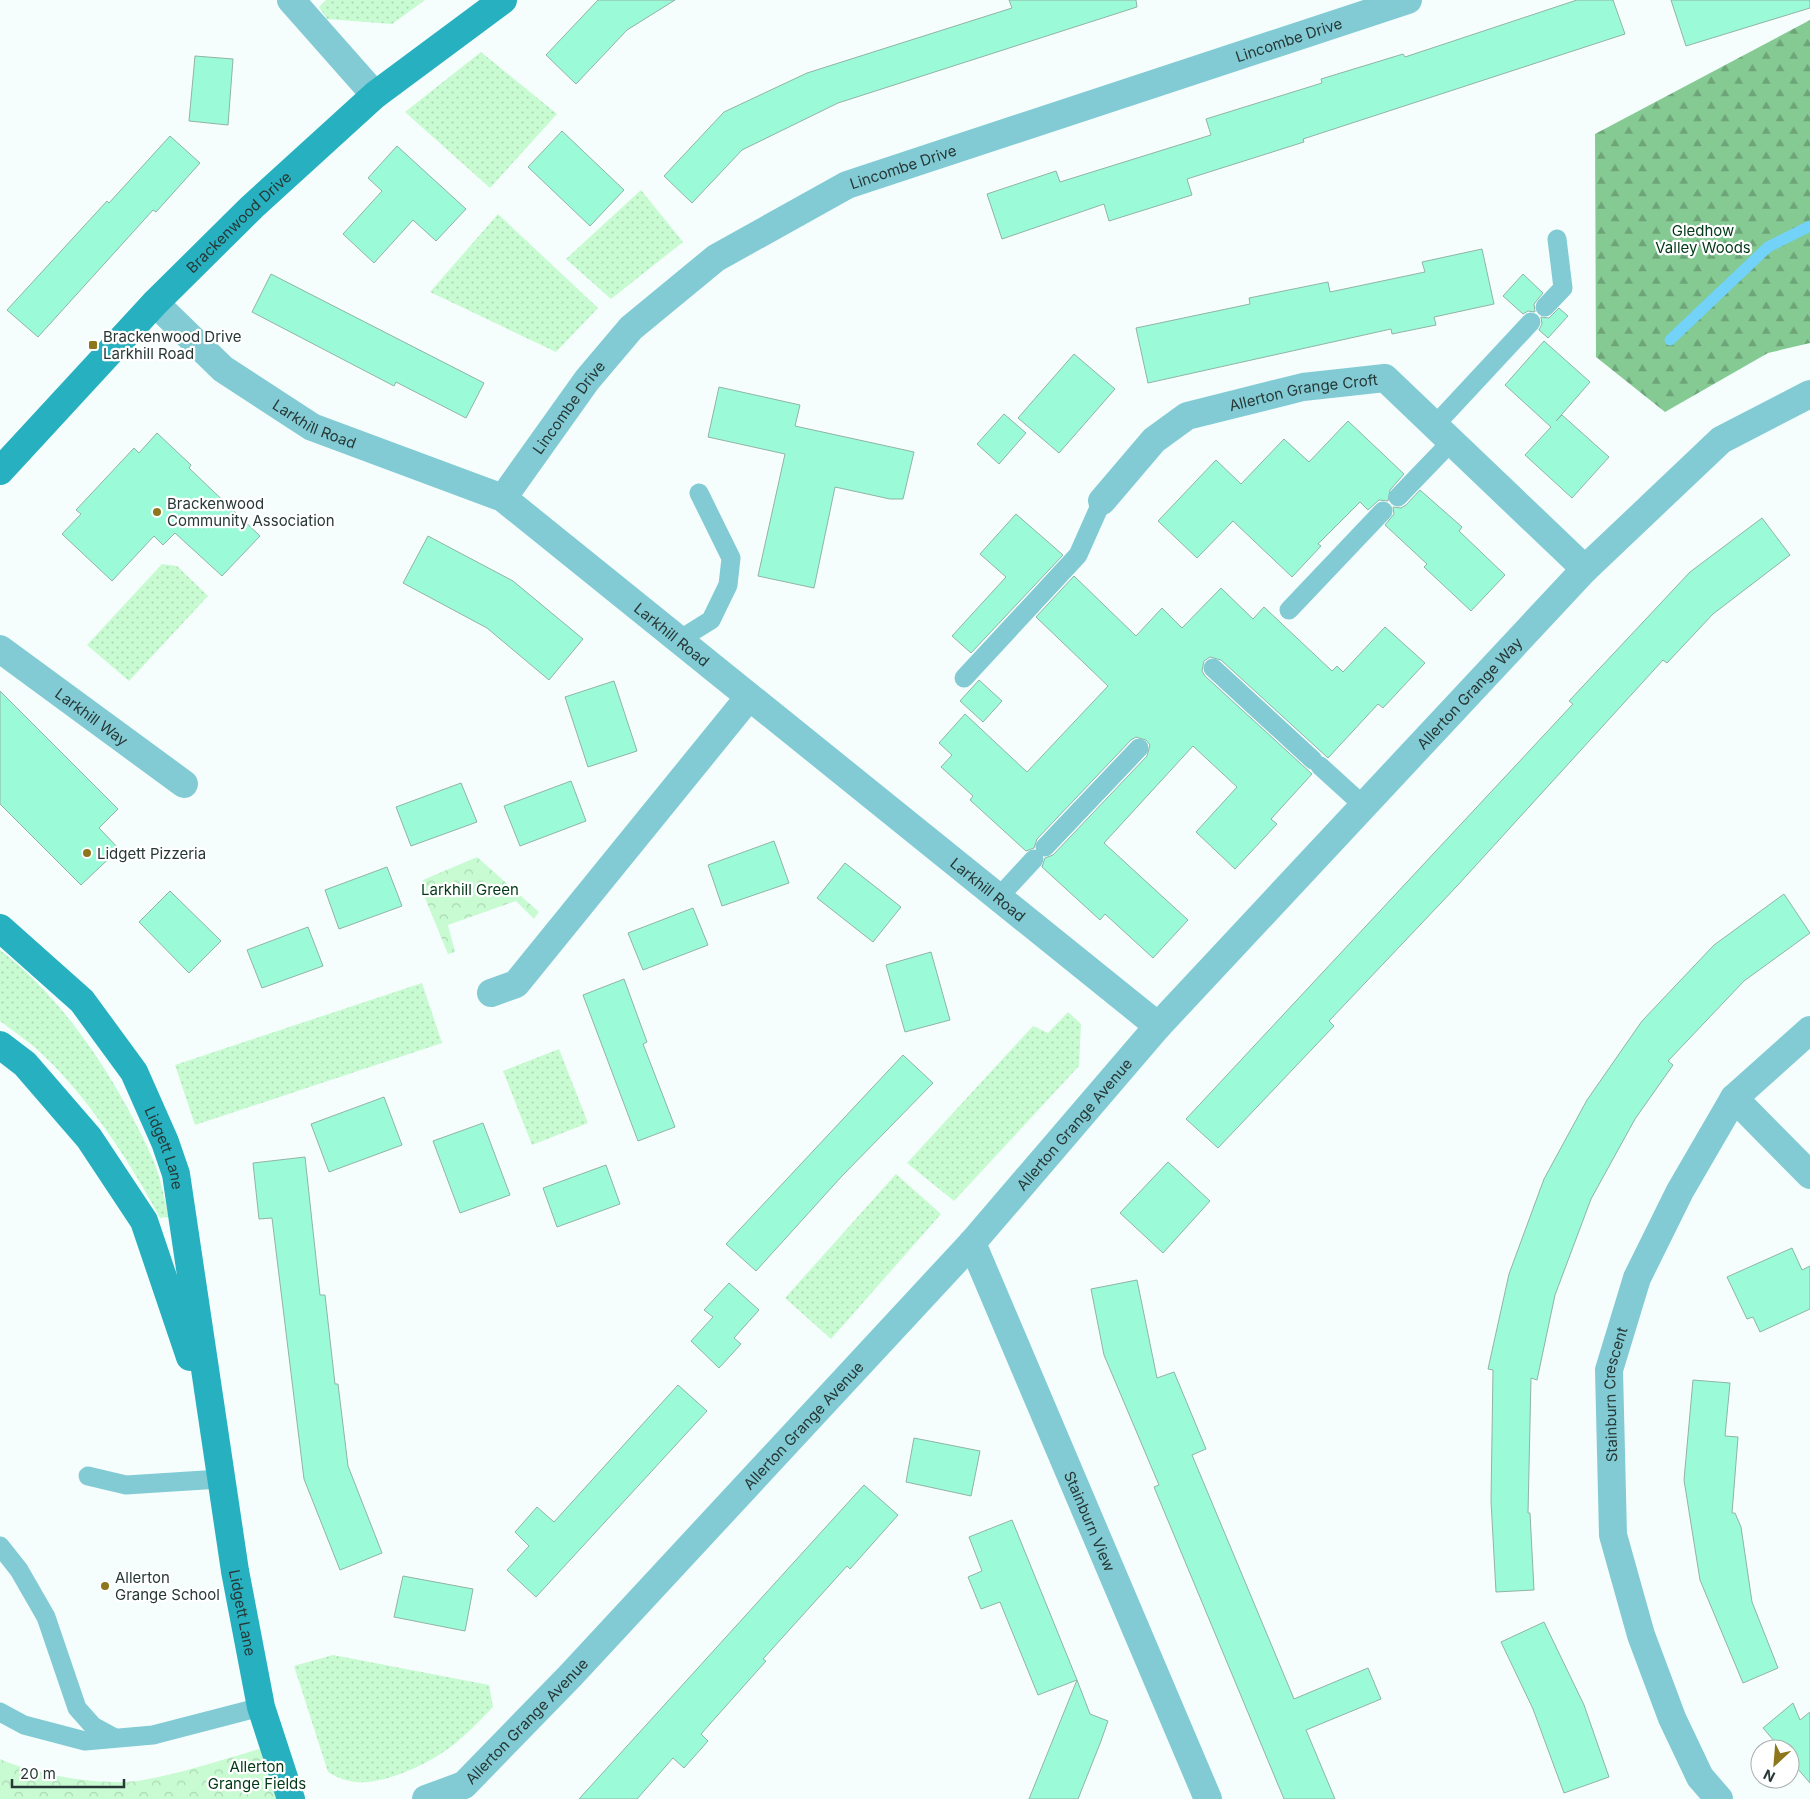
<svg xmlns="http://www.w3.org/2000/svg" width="1810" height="1799" viewBox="0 0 1810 1799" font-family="Inter,sans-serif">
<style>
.grass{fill:url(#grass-dots)}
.forest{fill:url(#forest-firs)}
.park{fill:url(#park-crowns)}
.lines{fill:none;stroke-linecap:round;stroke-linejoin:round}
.stream{stroke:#72d2f7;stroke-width:11}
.building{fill:#9bfbd8;stroke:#90b4a5}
.lane{stroke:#82cbd4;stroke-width:19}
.street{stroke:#82cbd4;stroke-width:28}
.secondary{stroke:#27b1c0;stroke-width:28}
.poi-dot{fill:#8d761b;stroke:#fff;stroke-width:2}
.labels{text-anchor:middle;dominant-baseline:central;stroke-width:4.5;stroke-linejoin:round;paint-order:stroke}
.street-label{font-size:15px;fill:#273836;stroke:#fff}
.park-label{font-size:15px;fill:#013816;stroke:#fff}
.poi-label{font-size:15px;fill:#273836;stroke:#fff;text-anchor:start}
</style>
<defs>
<pattern id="grass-dots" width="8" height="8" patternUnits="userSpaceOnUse" patternTransform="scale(1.25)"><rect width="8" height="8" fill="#c8fbd1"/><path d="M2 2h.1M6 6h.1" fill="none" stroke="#acd8b4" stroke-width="1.8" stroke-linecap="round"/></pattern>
<pattern id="forest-firs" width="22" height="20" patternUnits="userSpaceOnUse" patternTransform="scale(1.25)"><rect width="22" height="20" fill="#85ca93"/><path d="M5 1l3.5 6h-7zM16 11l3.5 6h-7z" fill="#6da579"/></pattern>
<pattern id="park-crowns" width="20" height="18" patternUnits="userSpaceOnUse" patternTransform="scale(1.25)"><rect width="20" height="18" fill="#c8fbd1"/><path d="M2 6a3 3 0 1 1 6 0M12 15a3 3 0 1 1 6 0" fill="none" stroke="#acd8b4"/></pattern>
</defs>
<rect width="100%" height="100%" fill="#f5fefd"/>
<g class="grass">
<polygon points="326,0 425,0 392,24 327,19 319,7"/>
<polygon points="481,52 557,114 490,188 405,112"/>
<polygon points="641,190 683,242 611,299 566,259"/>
<polygon points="498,214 598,308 556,352 430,292"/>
<polygon points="162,564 177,566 208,596 129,681 87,645"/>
<path d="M0,950c66,50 121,136 154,212 7,17 10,37 15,55l-9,1c-29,-55 -73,-122 -118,-164 -12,-12 -28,-22 -42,-33z"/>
<polygon points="422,983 442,1043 195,1125 175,1065"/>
<polygon points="1068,1012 1081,1024 1079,1066 954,1201 907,1163 1033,1026 1048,1033"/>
<polygon points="559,1049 588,1123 532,1145 503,1071"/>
<polygon points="896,1174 941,1214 831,1339 785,1298"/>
<path d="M333,1655l156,30 4,22c-11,11 -22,23 -34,33 -21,20 -73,45 -102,42 -11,-1 -20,-4 -29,-10l-34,-106z"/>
</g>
<polygon class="forest" points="1810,20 1810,343 1768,353 1665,412 1596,357 1595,134"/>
<g class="park">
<polygon points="477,857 539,912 534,919 516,901 448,925 455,952 448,954 420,886 423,880"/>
<path d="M273,1745l18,54h-291v-40c35,16 106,28 143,21 44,-8 87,-23 130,-35z"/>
</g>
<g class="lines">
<polyline class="stream" points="1670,340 1768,247 1810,226"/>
</g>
<g class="building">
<polygon points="598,0 675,0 627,30 576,84 546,55"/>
<polygon points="1009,0 1136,0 1137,7 838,103 742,150 692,203 664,176 724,112 807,73 1012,8"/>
<polygon points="1577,0 1613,0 1625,34 1303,139 1304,142 1187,179 1192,195 1109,221 1104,204 1002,239 987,194 1056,171 1060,182 1211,135 1206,119 1322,83 1321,79 1403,54 1405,57"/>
<polygon points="1671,0 1810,0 1810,8 1686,46"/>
<polygon points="195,56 233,59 228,125 189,121"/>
<polygon points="562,131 624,190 590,226 528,167"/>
<polygon points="170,136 200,163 156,212 153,210 38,337 7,310 107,201 109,203"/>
<polygon points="397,146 466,209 436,241 413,220 374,263 343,234 382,191 368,178"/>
<polygon points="1482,249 1494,304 1434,317 1436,325 1392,334 1391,329 1148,383 1136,328 1250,304 1249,298 1328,282 1330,292 1425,272 1422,262"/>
<polygon points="271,274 484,383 466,418 396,382 394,386 252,312"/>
<polygon points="1523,274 1543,293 1534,304 1535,312 1528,311 1523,314 1503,296"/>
<polygon points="1559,308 1568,316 1548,338 1539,330 1542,324 1541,317 1549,318"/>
<polygon points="1544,341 1590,382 1556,421 1562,415 1609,457 1572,498 1525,455 1551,427 1505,385"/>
<polygon points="1074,354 1115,389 1059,453 1018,418"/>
<polygon points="719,387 800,405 795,426 914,452 903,499 890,499 835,487 814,588 758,576 785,454 708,437"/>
<polygon points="1004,414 1026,433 999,464 977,444"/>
<polygon points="1348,421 1404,474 1390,490 1388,501 1379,500 1368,510 1360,502 1318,544 1321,546 1292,577 1233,521 1197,558 1158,521 1216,460 1241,484 1284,439 1309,462"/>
<polygon points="157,433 191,465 189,468 260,536 222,576 175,533 163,545 154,536 112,581 62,534 81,514 76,510 134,448 139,453"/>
<polygon points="1420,490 1462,527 1459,531 1505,575 1471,611 1424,567 1427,564 1385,525 1394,514 1393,507 1401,508 1406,505"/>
<polygon points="1016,514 1063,555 971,653 952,636 1006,577 980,554"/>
<polygon points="1762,518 1790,555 1713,614 1667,663 1663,660 1457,886 1329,1021 1334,1026 1218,1148 1186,1119 1573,704 1569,701 1690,572"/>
<polygon points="428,536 513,581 583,639 549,680 487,628 403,583"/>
<polygon points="1074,576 1136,636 1162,608 1182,628 1221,588 1253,619 1264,607 1332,671 1337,666 1343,672 1385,627 1425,663 1383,708 1378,704 1328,758 1221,660 1210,657 1204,661 1202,671 1205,676 1312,774 1271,819 1277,824 1235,869 1196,832 1237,787 1193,746 1104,843 1188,920 1153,958 1105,914 1100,920 1042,867 1045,858 1053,855 1147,756 1150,745 1146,740 1136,737 1131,740 1037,839 1034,848 1026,851 970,800 973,796 941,767 952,755 939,743 965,714 1027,772 1108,686 1036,617"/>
<polygon points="979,680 1002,701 983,722 960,701"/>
<polygon points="614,681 637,751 588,767 565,697"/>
<polygon points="0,691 118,809 99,828 119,849 81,885 0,804"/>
<polygon points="571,781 586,821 520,846 504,806"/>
<polygon points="461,783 477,822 411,846 396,807"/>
<polygon points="774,841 789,883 722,906 708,865"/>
<polygon points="845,863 901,907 873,942 817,898"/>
<polygon points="387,867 402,906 339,929 325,890"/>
<polygon points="170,891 221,941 189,973 139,922"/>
<polygon points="1784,894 1810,933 1744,981 1668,1061 1673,1065 1635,1119 1591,1199 1555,1295 1537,1380 1531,1378 1528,1513 1530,1513 1534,1590 1496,1592 1491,1501 1493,1370 1488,1369 1509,1274 1544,1179 1587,1100 1642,1021 1714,945"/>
<polygon points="693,908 708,945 643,970 628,933"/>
<polygon points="308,927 323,966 262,988 247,950"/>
<polygon points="931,952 950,1020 905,1032 886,965"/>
<polygon points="624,979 647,1042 643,1044 675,1127 638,1141 583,995"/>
<polygon points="903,1055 933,1083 842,1176 756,1271 726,1244"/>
<polygon points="384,1097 402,1145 329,1172 311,1124"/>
<polygon points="483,1123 510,1195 460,1213 433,1141"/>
<polygon points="305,1157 320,1295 325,1295 335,1384 338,1384 348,1466 382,1553 340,1570 304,1479 272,1218 259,1219 253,1163"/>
<polygon points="1168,1162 1210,1201 1163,1253 1120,1213"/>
<polygon points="606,1165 620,1204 557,1227 543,1188"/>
<polygon points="1792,1248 1802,1270 1810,1266 1810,1309 1760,1332 1753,1317 1747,1319 1727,1277"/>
<polygon points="1137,1280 1157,1378 1174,1372 1206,1449 1192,1455 1294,1699 1368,1668 1381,1699 1306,1730 1335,1799 1284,1799 1154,1487 1159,1485 1104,1355 1091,1289"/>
<polygon points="729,1283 759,1310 734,1338 741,1344 719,1368 691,1341 713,1317 704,1310"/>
<polygon points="1693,1380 1730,1383 1725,1436 1738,1437 1732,1513 1735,1513 1741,1527 1752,1602 1778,1668 1743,1683 1700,1580 1684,1480"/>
<polygon points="678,1385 707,1411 536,1597 507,1570 529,1546 515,1532 537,1507 554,1522"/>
<polygon points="914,1438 980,1451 971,1496 906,1482"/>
<polygon points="864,1485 898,1515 850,1569 847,1566 763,1659 766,1661 701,1734 708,1741 684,1768 673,1758 637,1799 579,1799"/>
<polygon points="1012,1520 1077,1680 1038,1695 1000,1602 981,1609 968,1577 982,1571 969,1537"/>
<polygon points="403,1576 473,1589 465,1631 394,1617"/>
<polygon points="1544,1622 1584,1705 1609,1777 1564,1793 1533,1709 1501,1642"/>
<polygon points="1077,1680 1090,1714 1108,1721 1101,1741 1078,1799 1029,1799"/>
<polygon points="1793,1703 1800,1720 1810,1712 1810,1783 1790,1760 1790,1749 1781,1749 1763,1728"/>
</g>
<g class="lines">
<g class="lane">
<polyline points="1545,307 1563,288 1557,239"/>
<polyline points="1436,424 1531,322"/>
<polyline points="1398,497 1452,441"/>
<polyline points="1289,610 1383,511"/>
<polyline points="679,640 711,620 728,585 731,558 699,493"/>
<polyline points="1213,668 1313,760"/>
<polyline points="964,678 1078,555 1102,501"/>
<polyline points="1320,766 1364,806"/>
<polyline points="1045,847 1139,748"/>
<polyline points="998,898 1034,859"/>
<polyline points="88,1476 126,1485 220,1479"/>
<polyline points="0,1546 19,1570 46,1617 77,1708 93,1726 115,1738"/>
<polyline points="0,1712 24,1725 85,1741 153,1735 261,1707"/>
</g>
<g class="street">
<polyline points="291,0 375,95"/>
<path id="s1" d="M155,303l68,66 89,58 191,71 655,528"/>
<path id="s2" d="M503,498l84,-118 44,-52 85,-70 131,-73 561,-185"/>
<path id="s3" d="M1102,501l52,-61 33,-24 116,-29 82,-9 200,191"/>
<path id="s4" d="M0,649l184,135"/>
<polyline points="491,993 516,984 749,697"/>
<polyline points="1734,1098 1810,1175"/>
<path id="s5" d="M972,1243l236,556"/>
<path id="s6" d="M426,1799l38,-14 107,-110 401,-432 186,-217 427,-457 136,-129 89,-46"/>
<path id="s7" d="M1719,1799l-19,-22 -28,-59 -31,-83 -28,-100 -4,-165 28,-92 43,-87 54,-93 76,-68"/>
</g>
<g class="secondary">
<path id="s8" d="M0,471l155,-168 97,-96 123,-112 128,-95"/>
<path id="s9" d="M0,928l82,73 52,71 31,70 11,32 59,397 26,136 30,92"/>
<polyline points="0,1045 25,1064 89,1138 144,1221 190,1357"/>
</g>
</g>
<g class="poi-dot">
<rect x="88" y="340" width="10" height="10" rx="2.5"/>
<circle cx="157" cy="512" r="5"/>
<circle cx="87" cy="853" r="5"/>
<circle cx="105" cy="1586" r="5"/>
</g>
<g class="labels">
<g class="street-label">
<text stroke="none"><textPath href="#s2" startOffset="938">Lincombe Drive</textPath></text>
<text stroke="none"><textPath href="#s2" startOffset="532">Lincombe Drive</textPath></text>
<text stroke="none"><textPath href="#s8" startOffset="345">Brackenwood Drive</textPath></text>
<text stroke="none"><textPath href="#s3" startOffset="240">Allerton Grange Croft</textPath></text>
<text stroke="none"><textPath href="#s2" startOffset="112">Lincombe Drive</textPath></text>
<text stroke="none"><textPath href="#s1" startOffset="202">Larkhill Road</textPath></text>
<text stroke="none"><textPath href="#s1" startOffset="622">Larkhill Road</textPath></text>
<text stroke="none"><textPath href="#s6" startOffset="1525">Allerton Grange Way</textPath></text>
<text stroke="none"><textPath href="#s4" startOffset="114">Larkhill Way</textPath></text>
<text stroke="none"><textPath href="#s1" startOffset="1028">Larkhill Road</textPath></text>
<text stroke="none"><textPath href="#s6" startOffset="940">Allerton Grange Avenue</textPath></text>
<text stroke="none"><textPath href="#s9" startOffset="280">Lidgett Lane</textPath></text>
<text stroke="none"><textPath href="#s7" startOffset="428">Stainburn Crescent</textPath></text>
<text stroke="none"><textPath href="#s6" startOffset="535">Allerton Grange Avenue</textPath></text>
<text stroke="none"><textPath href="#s5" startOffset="302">Stainburn View</textPath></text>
<text stroke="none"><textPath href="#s9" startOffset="752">Lidgett Lane</textPath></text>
<text stroke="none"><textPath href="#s6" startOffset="130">Allerton Grange Avenue</textPath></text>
</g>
<g class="park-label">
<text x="1703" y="230">Gledhow<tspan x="1703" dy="17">Valley Woods</tspan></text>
<text x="470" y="889">Larkhill Green</text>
<text x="257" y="1766">Allerton<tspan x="257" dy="17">Grange Fields</tspan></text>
</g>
<g class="poi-label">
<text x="103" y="336">Brackenwood Drive<tspan x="103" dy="17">Larkhill Road</tspan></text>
<text x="167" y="503">Brackenwood<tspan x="167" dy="17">Community Association</tspan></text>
<text x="97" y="853">Lidgett Pizzeria</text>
<text x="115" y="1577">Allerton<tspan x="115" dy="17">Grange School</tspan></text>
</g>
</g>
<g transform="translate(1775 1764) rotate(206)"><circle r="24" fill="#ffffff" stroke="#a9afaf"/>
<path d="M0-4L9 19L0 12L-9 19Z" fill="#8d761b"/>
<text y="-8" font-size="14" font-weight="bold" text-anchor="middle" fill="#273836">N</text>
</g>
<path d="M12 1779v8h112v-8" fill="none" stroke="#273836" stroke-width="2.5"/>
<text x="20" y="1779" font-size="15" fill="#273836" stroke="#ffffff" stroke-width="4" paint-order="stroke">20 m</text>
</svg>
